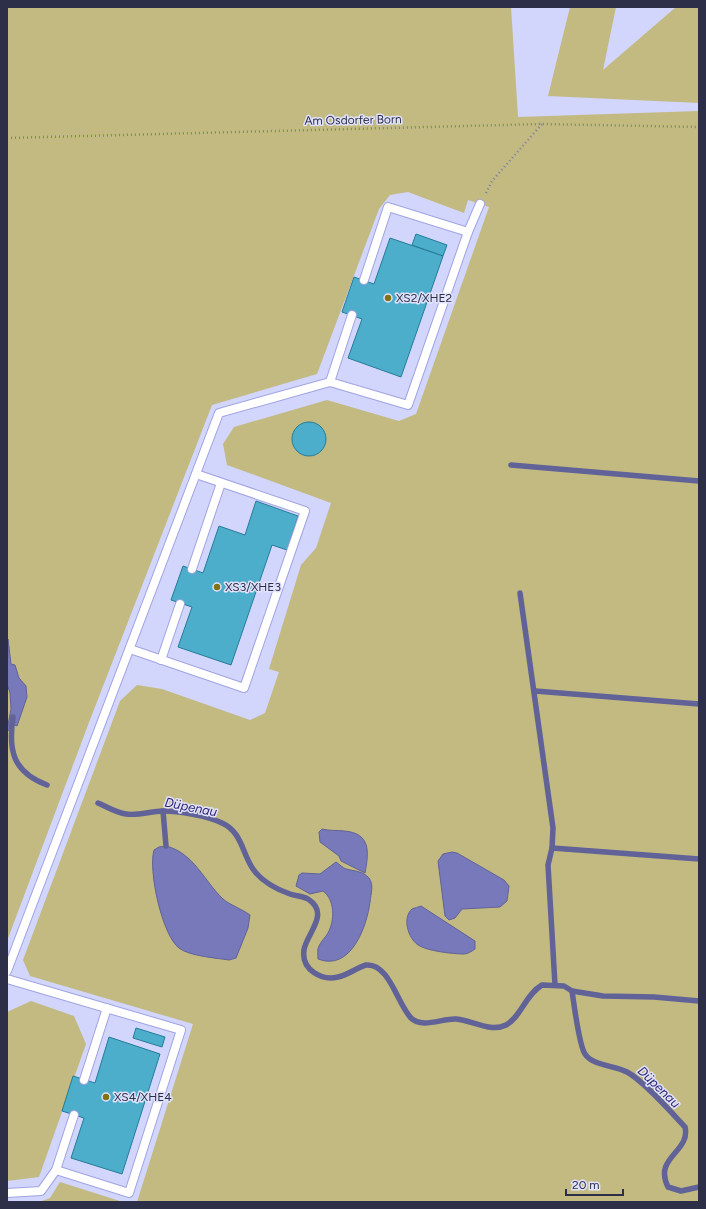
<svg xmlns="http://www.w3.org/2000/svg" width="706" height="1209" viewBox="0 0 706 1209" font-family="Figtree,sans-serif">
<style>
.green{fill:#c2ba81}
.water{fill:#7779bb;stroke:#616298}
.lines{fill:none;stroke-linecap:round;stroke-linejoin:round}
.stream{stroke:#616298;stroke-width:5.5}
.building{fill:#4daecc;stroke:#247c96}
.lane-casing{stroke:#a0a4e2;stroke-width:10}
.path{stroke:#7c7e9d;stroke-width:2.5;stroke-dasharray:1 3;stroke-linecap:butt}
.lane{stroke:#fff;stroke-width:8}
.poi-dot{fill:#7f7315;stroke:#e1e3fd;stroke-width:1.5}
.labels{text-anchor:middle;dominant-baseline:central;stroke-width:3;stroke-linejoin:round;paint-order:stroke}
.street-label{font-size:12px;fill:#2d2e47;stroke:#e1e3fd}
.poi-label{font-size:12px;fill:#2d2e47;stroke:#e1e3fd;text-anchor:start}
.water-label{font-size:13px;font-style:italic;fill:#2c2372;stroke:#e1e3fd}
</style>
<rect width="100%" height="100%" fill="#d2d5fc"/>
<g class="green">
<polygon points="7,7 511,7 518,117 699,111 699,1202 137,1202 193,1024 30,976 23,960 120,701 137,685 162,689 250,720 265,713 279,672 269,669 301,565 316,548 331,503 227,465 223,444 234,427 327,400 399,421 416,414 489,207 468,200 464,213 408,192 390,195 379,209 317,374 212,405 88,725 7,941"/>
<polygon points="570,7 616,7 603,70 676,7 699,7 699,103 548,96"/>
<polygon points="31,1001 74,1016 86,1044 39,1177 7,1181 7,1012"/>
<polygon points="60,1182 123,1202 39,1202 50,1198"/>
</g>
<g class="water">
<polygon points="8,639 11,664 15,665 19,678 26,686 27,697 17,726 12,724 11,731 7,730 11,709 10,693 7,684"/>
<path d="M322,829c8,2 15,1 22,2 27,2 25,21 21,42l-24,-12 -2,-5 -19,-14 -1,-10z"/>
<path d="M166,846c28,7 38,35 57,53 7,6 19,10 27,16l-2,13 -12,30 -7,2c-13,-2 -40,-4 -50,-12 -17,-13 -31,-78 -25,-98l5,-3z"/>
<polygon points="452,852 457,853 504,880 509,886 507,901 500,907 462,909 455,918 449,920 445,916 438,861 443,854"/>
<path d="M336,862c3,2 7,6 10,7 8,2 17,2 23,9 5,7 2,15 1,24 -3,24 -19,70 -52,57 0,-4 -1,-10 1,-13 2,-5 7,-9 9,-13 7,-13 7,-33 -5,-42l-13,3 -14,-8 3,-11 3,-2 18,1z"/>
<path d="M421,906l54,35v8c-3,2 -7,5 -11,5 -11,0 -37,-3 -46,-9 -10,-7 -16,-27 -6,-36 2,-1 7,-2 9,-3z"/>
</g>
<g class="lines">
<g class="stream">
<polyline points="511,465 699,481"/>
<polyline points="520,593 553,828 552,848 548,865 555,985"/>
<polyline points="535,691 699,704"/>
<path d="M13,717c-5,34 0,55 34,68"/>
<path d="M98,803c9,4 19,10 28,11 12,2 25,-3 37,-3 15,0 45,5 59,12 20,9 20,30 31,46 9,13 23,20 37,25 6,2 13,2 18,5 23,15 -2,35 -4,51 -3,20 18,31 34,27 10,-2 18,-9 28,-12 23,-2 31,38 45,53 11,11 32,0 45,1 16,1 34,14 50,6 14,-7 20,-31 36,-40l22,1 8,5 31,5 51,1 45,4"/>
<polyline points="163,811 166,846"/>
<polyline points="552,848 699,859"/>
<path d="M572,991c2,13 7,54 13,63 8,12 29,11 42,18 17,9 44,40 58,55 6,25 -32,30 -17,60l13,4 18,-4"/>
</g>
</g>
<g class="building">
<polygon points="416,234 447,245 443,256 412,245"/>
<polygon points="390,238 443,256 401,377 348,358 362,319 342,312 354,277 374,284"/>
<circle cx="309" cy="439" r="17"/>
<polygon points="256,501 298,516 287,550 272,545 231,665 178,647 192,607 171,600 183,566 203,573 219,526 245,535"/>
<polygon points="136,1028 165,1037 162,1047 133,1038"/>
<polygon points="109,1037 160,1054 122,1174 71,1158 84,1118 62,1111 73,1076 95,1083"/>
</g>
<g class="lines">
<defs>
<g id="lane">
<polyline points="364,280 388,207 468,232"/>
<polyline points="330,382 352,315"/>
<polyline points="192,569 221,483"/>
<polyline points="130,649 244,688 305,511 196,474"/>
<polyline points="161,660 180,604"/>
<polyline points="7,971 219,413 330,382 408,405 468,232 480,204"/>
<polyline points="7,979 181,1030 129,1193 56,1170"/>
<polyline points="84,1080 107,1008"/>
<polyline points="7,1193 41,1191 56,1170 74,1115"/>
</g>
</defs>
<use href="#lane" class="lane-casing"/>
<g class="path">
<polyline points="7,138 542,124 699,127"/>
<polyline points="486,193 492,181 542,124"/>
</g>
<use href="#lane" class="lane"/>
</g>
<g class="poi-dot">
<circle cx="388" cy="298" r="4"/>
<circle cx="217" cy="587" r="4"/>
<circle cx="106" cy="1097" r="4"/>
</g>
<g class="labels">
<g class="street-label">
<text transform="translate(353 120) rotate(-1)">Am Osdorfer Born</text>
</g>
<g class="poi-label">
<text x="396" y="298">XS2/XHE2</text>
<text x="225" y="587">XS3/XHE3</text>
<text x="114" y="1097">XS4/XHE4</text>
</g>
<g class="water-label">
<text transform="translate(191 807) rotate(11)">Düpenau</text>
<text transform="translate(659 1087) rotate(44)">Düpenau</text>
</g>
</g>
<rect width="706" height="1209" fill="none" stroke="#2d2e47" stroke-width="16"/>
<path d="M566 1189v6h57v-6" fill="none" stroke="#2d2e47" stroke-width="2"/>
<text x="572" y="1189" font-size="12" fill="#2d2e47" stroke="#e1e3fd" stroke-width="3" paint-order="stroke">20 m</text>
</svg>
